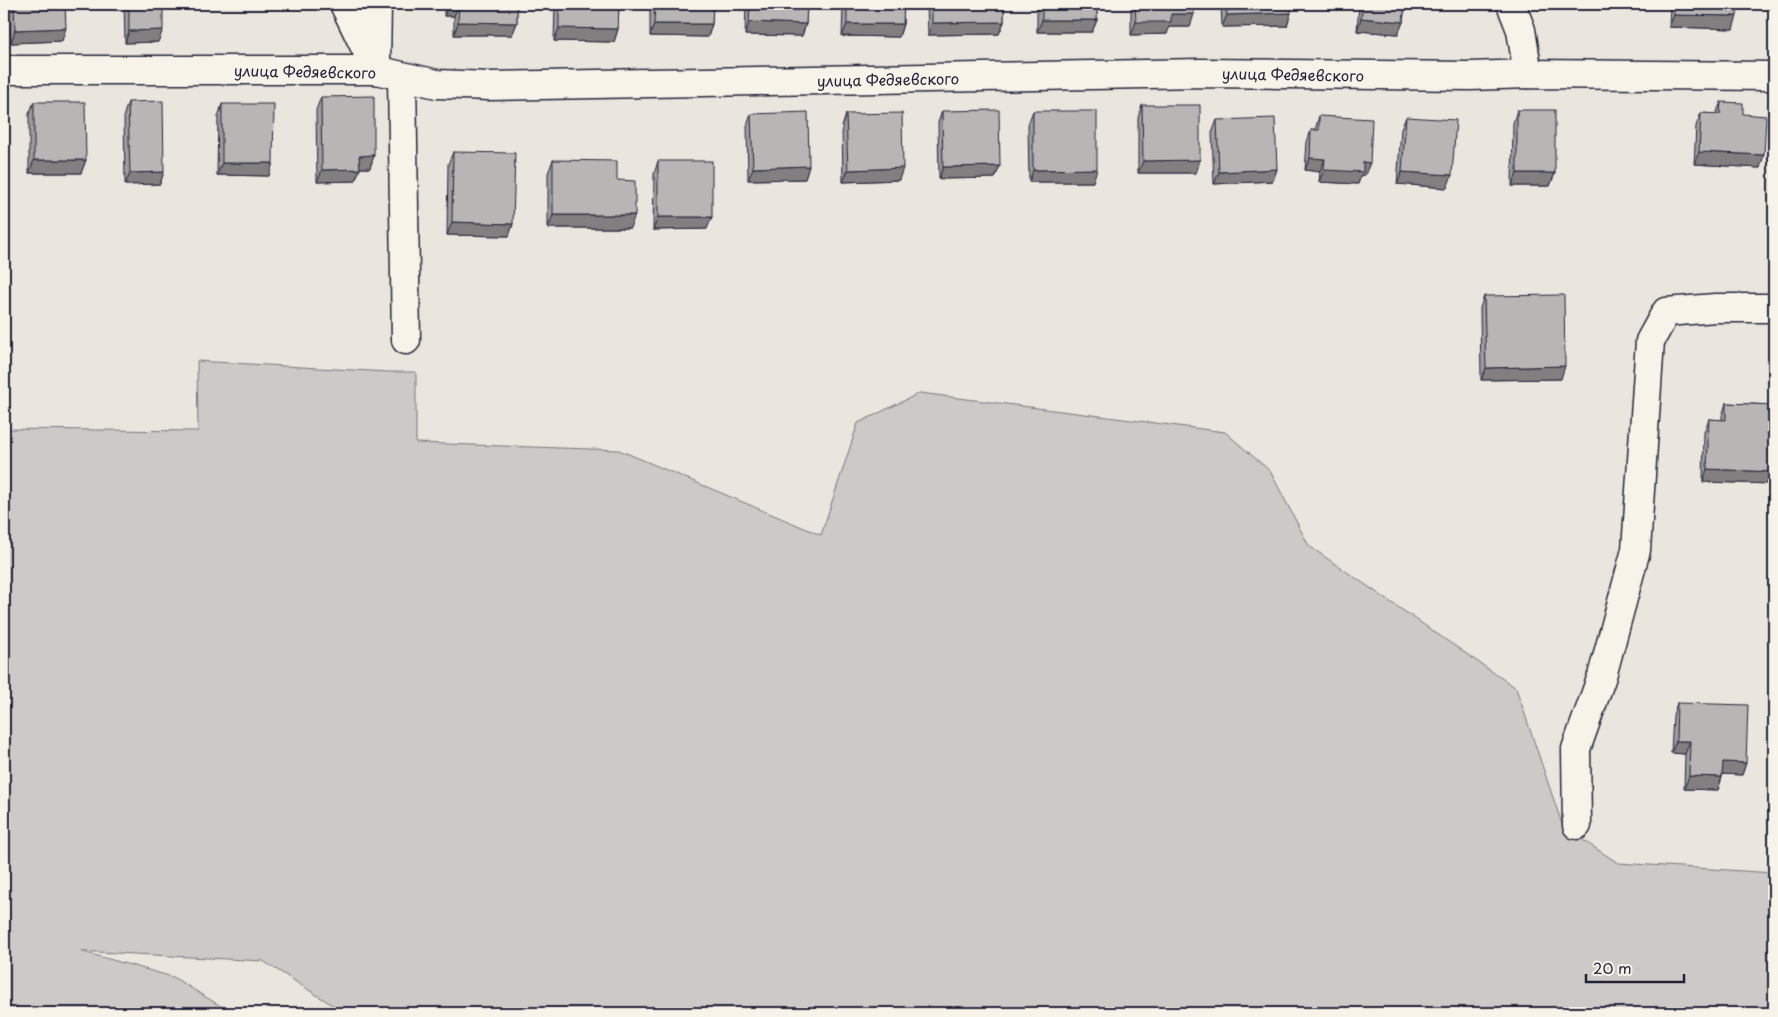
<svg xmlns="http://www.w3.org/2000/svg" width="1778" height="1017" viewBox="0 0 1778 1017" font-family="'Playpen Sans',sans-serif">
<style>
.green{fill:#cdc9c6;stroke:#787680}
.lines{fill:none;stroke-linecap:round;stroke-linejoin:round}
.minor-casing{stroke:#22223b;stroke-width:31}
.minor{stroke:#f7f3e8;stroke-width:28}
.wall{fill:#9e9d9c;stroke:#22223b}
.shaded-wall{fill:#817f7f;stroke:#22223b}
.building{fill:#b8b6b5;stroke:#22223b}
.labels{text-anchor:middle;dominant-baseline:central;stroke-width:5;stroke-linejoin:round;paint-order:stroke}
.street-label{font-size:15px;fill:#22223b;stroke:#f7f3e8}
</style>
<rect width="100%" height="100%" fill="#eae6de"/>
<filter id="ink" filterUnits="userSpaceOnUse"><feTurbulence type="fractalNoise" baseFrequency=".02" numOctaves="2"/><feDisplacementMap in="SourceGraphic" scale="10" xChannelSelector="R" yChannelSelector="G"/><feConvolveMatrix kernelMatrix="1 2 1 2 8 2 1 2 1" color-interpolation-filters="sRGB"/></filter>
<g filter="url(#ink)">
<polygon class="green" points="197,361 388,372 416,372 416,443 619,450 821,535 858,423 920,393 1225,432 1270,471 1309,546 1516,688 1563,827 1618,863 1774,873 1774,1013 345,1013 263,961 80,951 173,977 232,1013 4,1013 4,429 198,431"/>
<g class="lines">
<defs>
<g id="minor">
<polyline points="344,4 376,70"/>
<polyline points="1511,4 1521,30 1528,74"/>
<polyline points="376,64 377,4"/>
<polyline points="4,70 376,70 437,84 489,86 1201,73 1470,76 1528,74 1774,76"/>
<polyline points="402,77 406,340"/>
<polyline points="1577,825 1576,749 1602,676 1636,550 1650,341 1666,312 1715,308 1774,308"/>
</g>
</defs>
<use href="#minor" class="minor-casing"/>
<use href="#minor" class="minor"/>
</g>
<g class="wall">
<polygon points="9,4 65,4 62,41 11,43"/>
<polygon points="124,4 163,4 158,42 125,43"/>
<polygon points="444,4 517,4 517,23 512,35 454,35 454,16 444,16"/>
<polygon points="555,4 619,4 618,29 614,42 554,41"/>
<polygon points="650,4 713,4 712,24 708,37 650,36"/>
<polygon points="746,4 807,4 806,24 802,36 745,35"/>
<polygon points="843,4 904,4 903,24 899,37 842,36"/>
<polygon points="927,4 1004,4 1004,22 999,34 928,35"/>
<polygon points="1037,4 1097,4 1097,20 1092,32 1037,32"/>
<polygon points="1131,4 1194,4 1190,27 1169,27 1167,34 1131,35"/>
<polygon points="1221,4 1291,4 1287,26 1222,27"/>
<polygon points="1359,4 1405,4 1403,22 1398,34 1357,31"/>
<polygon points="1670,4 1738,4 1733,29 1669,27"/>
<polygon points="321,97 374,155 370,168 360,168 355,181 317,182 316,110"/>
<polygon points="34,102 86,160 81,173 29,173 29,114"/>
<polygon points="128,102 160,184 125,185 124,114"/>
<polygon points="1721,102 1743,114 1760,168 1694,164 1696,126 1701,113 1716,114"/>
<polygon points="222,104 269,176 217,175 218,117"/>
<polygon points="1142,105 1200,160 1196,173 1138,173 1138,118"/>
<polygon points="1517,110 1555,173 1550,186 1512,186 1513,123"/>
<polygon points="942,111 1000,166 995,178 939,179 938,123"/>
<polygon points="1033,111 1093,182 1029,182 1028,124"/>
<polygon points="751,114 809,166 805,179 748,180 747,126"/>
<polygon points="846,114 899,180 843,182 842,127"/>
<polygon points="1319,116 1365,175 1361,175 1358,184 1319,182 1320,172 1305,170 1307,142 1311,130 1315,130"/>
<polygon points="1406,117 1447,188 1397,184 1401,129"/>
<polygon points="1217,120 1277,169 1273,181 1214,184 1212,133"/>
<polygon points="453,152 513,224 509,236 447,235 448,164"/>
<polygon points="553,160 617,180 630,228 548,228 548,173"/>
<polygon points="658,161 707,229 653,230 654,174"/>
<polygon points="1484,296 1561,379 1481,380 1480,308"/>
<polygon points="1726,403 1774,405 1774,484 1703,482 1704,432 1709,419 1722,420 1722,416"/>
<polygon points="1677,703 1746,763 1742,775 1723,774 1718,790 1684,789 1685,754 1671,753 1673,715"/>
</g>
<g class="shaded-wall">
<polygon points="449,4 459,4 454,16 444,16"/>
<polygon points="1291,13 1287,26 1222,27 1227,15"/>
<polygon points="1171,14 1194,14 1190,27 1169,27 1167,34 1131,35 1136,22"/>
<polygon points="1674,15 1737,16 1733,29 1669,27"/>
<polygon points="1361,18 1403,22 1398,34 1357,31"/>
<polygon points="1042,20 1097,20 1092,32 1037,32"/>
<polygon points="458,22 517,23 512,35 454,35"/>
<polygon points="749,22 806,24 802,36 745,35"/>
<polygon points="1004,22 999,34 928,35 932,23"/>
<polygon points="654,24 712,24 708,37 650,36"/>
<polygon points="847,24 903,24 899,37 842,36"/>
<polygon points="66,28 62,41 11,43 15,30"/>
<polygon points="559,28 618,29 614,42 554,41"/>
<polygon points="163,30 158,42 125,43 129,31"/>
<polygon points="1699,152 1764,155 1760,168 1694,164"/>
<polygon points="374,155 370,168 355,168 359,156"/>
<polygon points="1310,158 1325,159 1320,172 1305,170"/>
<polygon points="34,160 86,160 81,173 29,173"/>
<polygon points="1200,160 1196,173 1138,173 1143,161"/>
<polygon points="1363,162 1370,163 1365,175 1361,175 1358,184 1319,182 1324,170"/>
<polygon points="222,163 273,163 269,176 217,175"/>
<polygon points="809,166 805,179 748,180 753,168"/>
<polygon points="1000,166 995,178 939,179 943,167"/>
<polygon points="903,168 899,180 843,182 848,170"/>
<polygon points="360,169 355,181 317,182 322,170"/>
<polygon points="1097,169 1093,182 1029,182 1033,170"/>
<polygon points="1277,169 1273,181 1214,184 1219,172"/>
<polygon points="164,172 160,184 125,185 130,173"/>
<polygon points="1402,172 1452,175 1447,188 1397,184"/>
<polygon points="1517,173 1555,173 1550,186 1512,186"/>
<polygon points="553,215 635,215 630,228 548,228"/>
<polygon points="658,217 712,217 707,229 653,230"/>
<polygon points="452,222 513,224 509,236 447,235"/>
<polygon points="1565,366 1561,379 1481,380 1486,368"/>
<polygon points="1707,469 1774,472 1774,484 1703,482"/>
<polygon points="1676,741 1690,741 1685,754 1671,753"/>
<polygon points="1723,762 1746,763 1742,775 1719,774"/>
<polygon points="1689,776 1722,777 1718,790 1684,789"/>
</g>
<g class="building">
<polygon points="14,4 65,4 66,28 15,30"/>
<polygon points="129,4 163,4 163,30 129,31"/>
<polygon points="459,4 517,4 517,23 458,22"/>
<polygon points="559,4 619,4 618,29 559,28"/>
<polygon points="655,4 713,4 712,24 654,24"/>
<polygon points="750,4 807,4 806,24 749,22"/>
<polygon points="847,4 904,4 903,24 847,24"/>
<polygon points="932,4 1004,4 1004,22 932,23"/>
<rect x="1042" y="4" width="55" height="16"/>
<polygon points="1135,4 1194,4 1194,14 1171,14 1171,22 1136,22"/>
<polygon points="1226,4 1291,4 1291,13 1227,15"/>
<polygon points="1363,4 1405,4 1403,22 1361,18"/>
<polygon points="1674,4 1738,4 1737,16 1674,15"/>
<polygon points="374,96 374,155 359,156 360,169 322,170 321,97"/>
<polygon points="163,101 164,172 130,173 128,102"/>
<polygon points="34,102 85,102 86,160 34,160"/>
<polygon points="1721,102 1743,103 1743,114 1766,116 1764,155 1699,152 1701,113 1720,114"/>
<polygon points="222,104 274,104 273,163 222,163"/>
<polygon points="1142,105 1200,105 1200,160 1143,161"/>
<polygon points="999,110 1000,166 943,167 942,111"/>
<rect x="1517" y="110" width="38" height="63"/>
<polygon points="1033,111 1097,111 1097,169 1033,170"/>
<polygon points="808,112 809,166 753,168 751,114"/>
<polygon points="902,113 903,168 848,170 846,114"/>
<polygon points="1319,116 1372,119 1370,163 1363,162 1363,172 1324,170 1325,159 1310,158 1311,130 1319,130"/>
<polygon points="1406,117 1456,120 1452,175 1402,172"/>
<polygon points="1275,118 1277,169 1219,172 1217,120"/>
<polygon points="453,152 515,153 513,224 452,222"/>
<polygon points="553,160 617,161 617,180 635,181 635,215 553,215"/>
<rect x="658" y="161" width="54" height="56"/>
<polygon points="1564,295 1565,366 1486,368 1484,296"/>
<polygon points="1726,403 1774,405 1774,472 1707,469 1709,419 1726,420"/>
<polygon points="1677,703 1748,705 1746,763 1723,762 1722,777 1689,776 1690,741 1676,741"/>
</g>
</g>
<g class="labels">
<g class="street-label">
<text transform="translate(305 71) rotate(1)">улица Федяевского</text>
<text transform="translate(1293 74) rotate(1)">улица Федяевского</text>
<text transform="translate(888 79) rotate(-1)">улица Федяевского</text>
</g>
</g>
<rect width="1778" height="1017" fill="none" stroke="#f7f3e8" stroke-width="20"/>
<rect x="10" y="10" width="1758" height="997" fill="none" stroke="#22223b" stroke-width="2" filter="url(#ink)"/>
<path d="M1586 974v8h98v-8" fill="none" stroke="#22223b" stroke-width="2.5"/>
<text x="1593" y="974" font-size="15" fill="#22223b" stroke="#f7f3e8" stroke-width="4" paint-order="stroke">20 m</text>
</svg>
